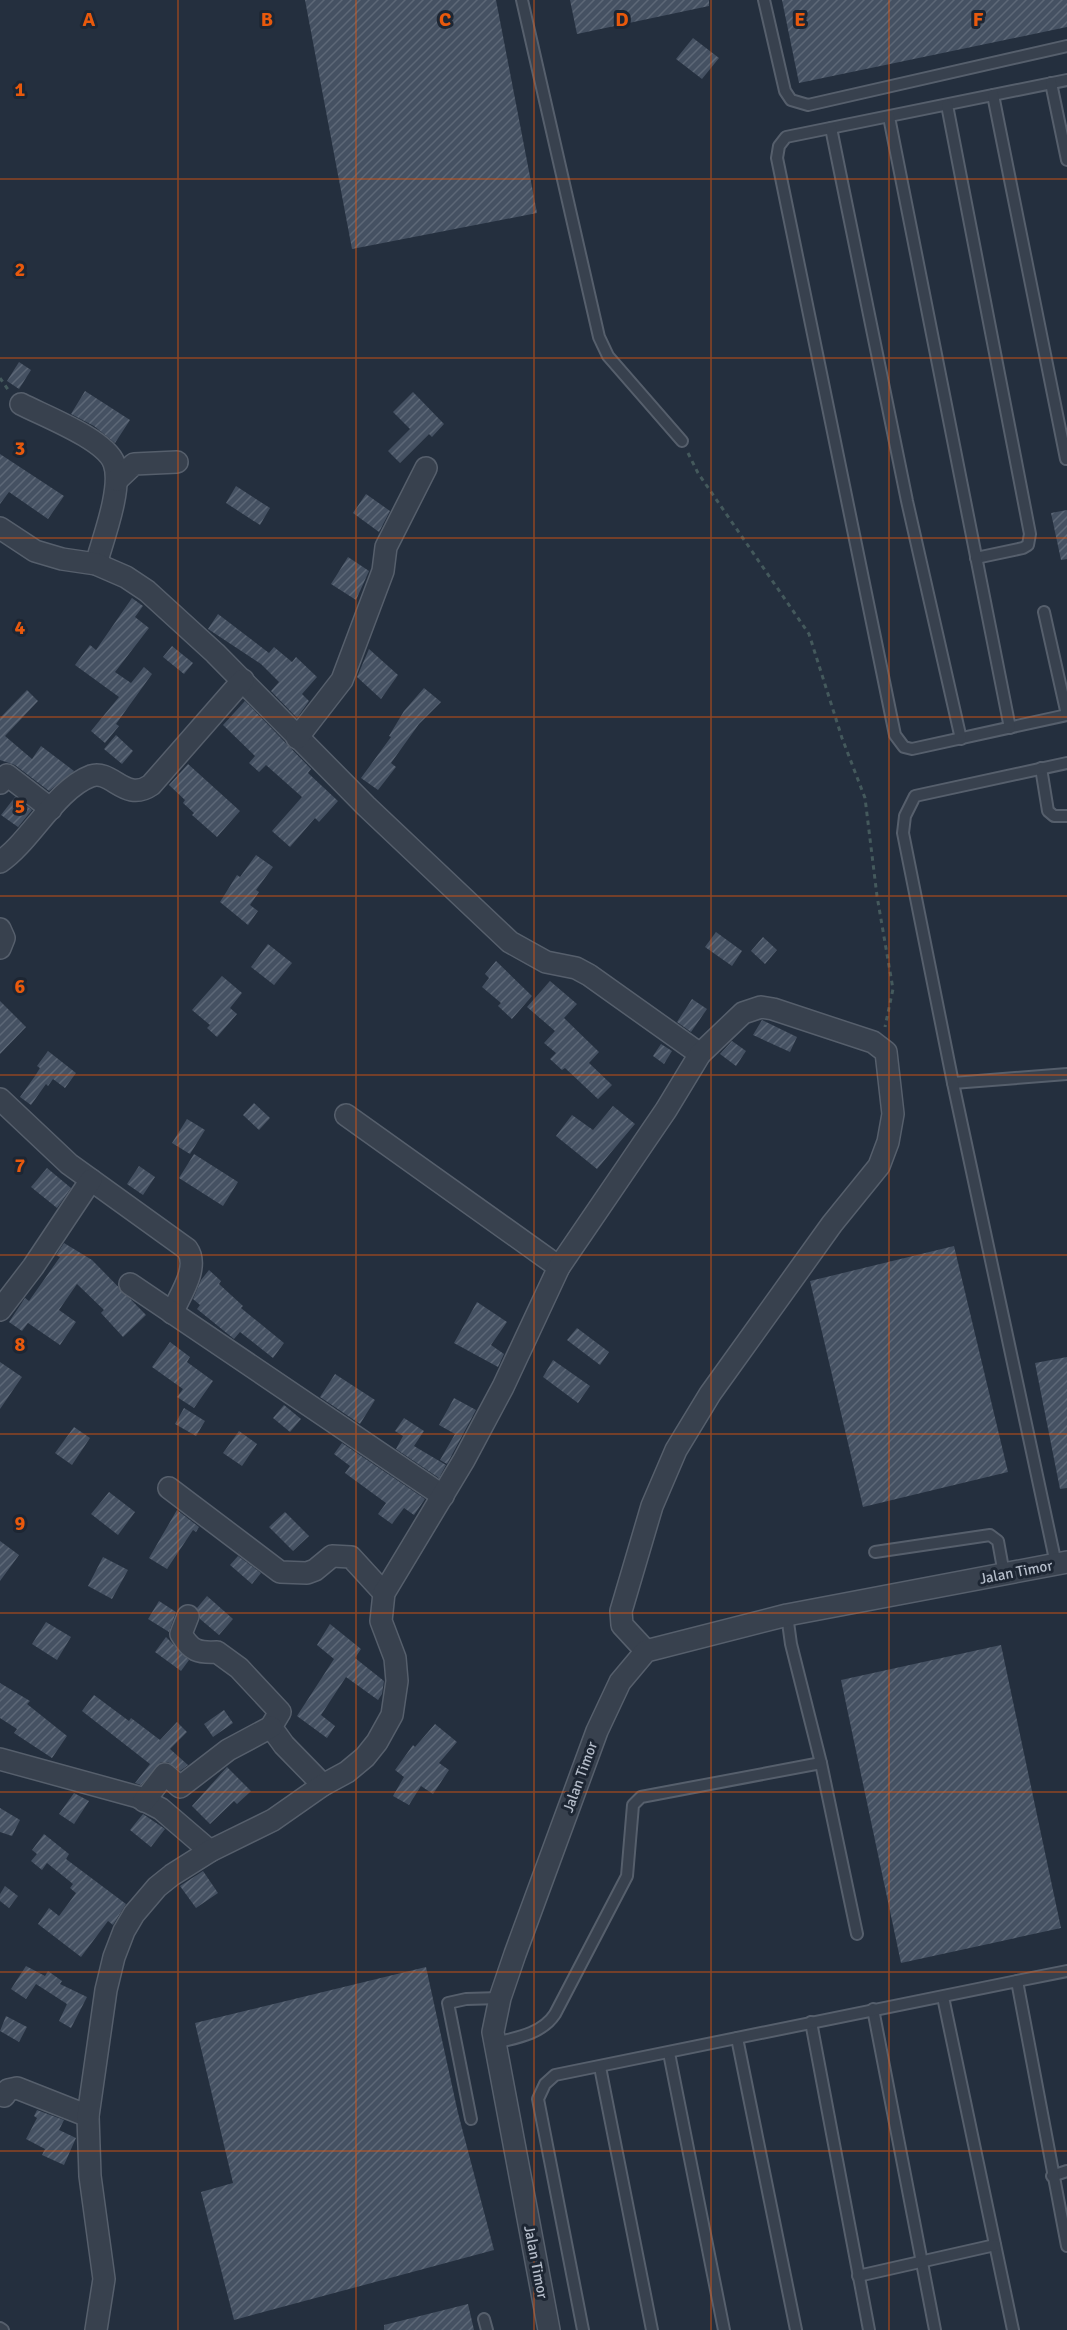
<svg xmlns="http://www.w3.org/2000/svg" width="1067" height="2330" viewBox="0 0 1067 2330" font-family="Signika,sans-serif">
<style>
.building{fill:url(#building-hatch)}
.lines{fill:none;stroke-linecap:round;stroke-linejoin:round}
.lane-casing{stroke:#565f6c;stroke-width:14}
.street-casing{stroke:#565f6c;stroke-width:24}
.path{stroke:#44595c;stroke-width:3;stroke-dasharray:4.5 4.5;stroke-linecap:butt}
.lane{stroke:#38414e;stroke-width:10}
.street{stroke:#38414e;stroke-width:21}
.grid{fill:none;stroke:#e8590c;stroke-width:1.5;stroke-opacity:0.55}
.labels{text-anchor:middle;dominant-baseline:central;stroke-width:6;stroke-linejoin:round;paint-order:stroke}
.street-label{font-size:15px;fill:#b4bcc9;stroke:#1d2633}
.grid-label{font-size:20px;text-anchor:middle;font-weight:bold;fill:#e8590c;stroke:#1d2633;stroke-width:6;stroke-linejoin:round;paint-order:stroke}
</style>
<defs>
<pattern id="building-hatch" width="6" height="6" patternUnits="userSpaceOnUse" patternTransform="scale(1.5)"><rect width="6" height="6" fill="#455162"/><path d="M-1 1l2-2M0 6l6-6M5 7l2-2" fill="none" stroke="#5d6877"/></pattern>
</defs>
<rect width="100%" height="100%" fill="#242f3e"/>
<g class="building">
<polygon points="305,0 496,0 537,213 352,249"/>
<polygon points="570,0 709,0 709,6 577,34"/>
<polygon points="782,0 1067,0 1067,27 799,83"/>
<polygon points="693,38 719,58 702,79 676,59"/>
<polygon points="19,362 31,370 19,389 7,381"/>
<polygon points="85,391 130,420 115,443 94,426 71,414"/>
<polygon points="413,392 444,424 432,437 429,434 400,463 388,451 410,429 393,412"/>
<polygon points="0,454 64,496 48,519 9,492 0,504"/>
<polygon points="236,486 270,508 260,525 226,503"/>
<polygon points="366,494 390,511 379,532 353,513"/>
<polygon points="1067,510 1067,559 1061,560 1051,513"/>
<polygon points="348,557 369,571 356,600 331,584"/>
<polygon points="132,598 143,606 135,617 149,628 115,672 131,683 144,667 152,674 116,724 119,726 105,743 91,731 119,697 75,665 90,645 96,650"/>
<polygon points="218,614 269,653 274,647 292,662 296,657 317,677 302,694 309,701 297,718 271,691 279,682 261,664 208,629"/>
<polygon points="172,646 193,663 184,674 163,657"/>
<polygon points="369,649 398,675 381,699 357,677"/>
<polygon points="424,688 441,702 419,724 391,763 396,767 378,790 361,778 391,737 389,736 404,711"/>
<polygon points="27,690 38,701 5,736 32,759 41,746 74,771 49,791 15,765 0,760 0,718"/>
<polygon points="245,701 311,769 308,773 338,801 319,822 315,818 290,847 272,831 302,797 266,765 259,772 249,763 255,756 223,725"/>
<polygon points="116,735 133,751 122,764 104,749"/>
<polygon points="188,764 240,811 217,837 192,815 194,813 183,803 185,800 169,785"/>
<polygon points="15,797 32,810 18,827 1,815"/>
<polygon points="256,855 273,867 256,890 259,892 250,905 258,911 248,925 220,902 237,875 240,877"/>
<polygon points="716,932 742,951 732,966 705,947"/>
<polygon points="763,937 777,950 765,964 751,951"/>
<polygon points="268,944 292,963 274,985 251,967"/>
<polygon points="496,961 532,996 512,1019 498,1006 501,1003 482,987 489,978 485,974"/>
<polygon points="222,976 242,993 230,1008 237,1014 217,1037 207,1028 210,1025 192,1010"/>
<polygon points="550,981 577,1004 564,1018 599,1052 589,1063 612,1085 598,1099 565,1068 562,1070 550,1059 556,1053 544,1043 555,1031 527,1007"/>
<polygon points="692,999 707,1009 691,1032 677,1022"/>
<polygon points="0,1001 26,1027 0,1054"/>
<polygon points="762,1020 797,1037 790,1052 753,1035"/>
<polygon points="732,1041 746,1051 736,1066 720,1054"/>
<polygon points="661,1044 672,1051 664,1064 653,1056"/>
<polygon points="48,1051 76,1073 65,1088 53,1079 48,1086 46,1084 31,1105 20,1097 35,1076 40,1068 37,1066"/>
<polygon points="254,1103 270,1118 259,1130 243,1115"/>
<polygon points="613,1106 635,1124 597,1169 556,1136 572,1115 593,1130"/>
<polygon points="187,1119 205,1130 190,1154 172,1143"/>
<polygon points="194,1154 238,1182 223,1206 179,1178"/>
<polygon points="139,1166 155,1177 143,1195 127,1184"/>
<polygon points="47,1168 71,1188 57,1208 31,1187"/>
<polygon points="64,1243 92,1260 146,1315 123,1337 101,1313 104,1310 77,1284 59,1310 76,1322 60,1345 28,1323 22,1331 9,1322 25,1298 29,1301 60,1257 56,1255"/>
<polygon points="954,1246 1008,1472 863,1507 810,1281"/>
<polygon points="209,1270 221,1281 219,1284 243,1306 241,1308 284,1343 273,1358 240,1332 234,1339 197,1309 200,1305 193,1299 201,1280"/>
<polygon points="477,1302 507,1322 491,1345 504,1354 498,1367 454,1343"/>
<polygon points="577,1328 609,1352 600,1365 567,1340"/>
<polygon points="170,1342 190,1357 187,1362 213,1381 194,1408 177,1397 183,1389 152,1367"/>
<polygon points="1067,1357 1067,1488 1060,1489 1035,1363"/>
<polygon points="553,1360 590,1386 578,1403 543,1377"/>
<polygon points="0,1362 22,1377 0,1409"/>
<polygon points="335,1374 375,1400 360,1424 320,1397"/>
<polygon points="454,1398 476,1410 447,1464 440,1460 455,1434 439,1425"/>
<polygon points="284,1405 301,1419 290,1432 273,1418"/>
<polygon points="184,1408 205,1421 196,1436 175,1424"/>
<polygon points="404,1418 424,1431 414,1446 446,1465 439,1478 396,1449 403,1436 395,1431"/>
<polygon points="74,1427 90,1438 72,1465 55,1453"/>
<polygon points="239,1431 257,1444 242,1466 223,1453"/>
<polygon points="342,1443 425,1499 414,1515 404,1508 392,1524 378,1514 386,1503 345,1473 350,1466 334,1454"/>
<polygon points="109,1492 135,1512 118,1535 91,1514"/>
<polygon points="177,1510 199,1527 196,1532 193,1530 167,1569 149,1558"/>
<polygon points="285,1512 309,1536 293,1551 269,1527"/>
<polygon points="0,1541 19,1555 0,1581"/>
<polygon points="238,1556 261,1573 252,1584 230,1565"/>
<polygon points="103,1557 128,1570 112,1599 88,1586"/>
<polygon points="207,1596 233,1619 219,1635 200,1619 197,1608"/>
<polygon points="159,1601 176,1612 169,1632 148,1619"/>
<polygon points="46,1622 71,1637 57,1660 32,1644"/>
<polygon points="330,1624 361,1649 355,1658 384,1681 382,1694 378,1700 346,1677 321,1715 335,1726 327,1738 297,1716 334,1659 317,1645"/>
<polygon points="166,1637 189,1660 181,1671 155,1652"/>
<polygon points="1001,1645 1061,1928 901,1963 841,1680"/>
<polygon points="0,1683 30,1701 27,1704 67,1736 52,1758 14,1733 17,1729 0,1718"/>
<polygon points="94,1695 129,1721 131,1718 160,1740 177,1722 187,1732 170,1749 188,1765 180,1771 168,1762 161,1762 141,1785 135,1783 150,1764 82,1711"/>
<polygon points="224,1710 233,1723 213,1737 204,1724"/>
<polygon points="435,1724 457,1742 439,1763 449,1770 433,1794 421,1786 409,1805 393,1796 404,1777 395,1770 413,1745 415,1747"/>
<polygon points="227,1767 251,1791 237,1804 234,1801 210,1824 192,1806"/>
<polygon points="74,1793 89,1801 74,1824 59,1814"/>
<polygon points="0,1808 20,1820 12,1836 0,1832"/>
<polygon points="143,1814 165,1829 151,1847 130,1830"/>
<polygon points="44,1834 69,1854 66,1859 126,1904 113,1925 108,1921 81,1957 38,1924 49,1908 59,1916 76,1893 70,1888 73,1884 47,1863 42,1870 31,1861 37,1854 32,1850"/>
<polygon points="203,1871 218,1893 196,1908 180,1886"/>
<polygon points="5,1886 18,1896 9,1908 0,1901 0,1894"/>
<polygon points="26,1966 45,1976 48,1971 62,1981 60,1984 87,1997 71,2028 59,2021 67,2004 36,1984 26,1999 11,1989"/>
<polygon points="426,1967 458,2113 494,2250 234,2320 201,2192 233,2183 195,2023"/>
<polygon points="6,2016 27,2027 19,2042 0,2031"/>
<polygon points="37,2110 64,2120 59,2130 76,2138 64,2165 42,2155 45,2149 26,2139 37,2118 34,2116"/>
<polygon points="468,2304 474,2330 384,2330 384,2325"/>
</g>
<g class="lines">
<defs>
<g id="lane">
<polyline points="522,0 599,337 608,356 682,441"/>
<polyline points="764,0 785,91 791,100 808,105 1067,46"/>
<polyline points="1067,80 786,137 779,146 777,158 895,735 904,747 912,749 1067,715"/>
<polyline points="1051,83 1067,160"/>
<polyline points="993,95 1066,459"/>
<polyline points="947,105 1030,534 1028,545 1023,548 976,558"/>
<polyline points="889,117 1010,728"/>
<polyline points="831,128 907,501 961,739"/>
<polyline points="1044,612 1067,715"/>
<polyline points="1041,768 1048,811 1054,816 1067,816"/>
<polyline points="953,1083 1067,1074"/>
<polyline points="875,1552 990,1535 998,1541 1004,1574"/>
<polyline points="1056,1564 953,1083 903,833 905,816 915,796 1067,763"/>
<polyline points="821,1763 857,1934"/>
<polyline points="1017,1981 1067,1971"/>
<polyline points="943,1997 1013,2330"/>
<polyline points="873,2009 935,2330"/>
<polyline points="811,2022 869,2330"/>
<polyline points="737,2038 796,2330"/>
<path d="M494,2043c22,-5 48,-9 61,-29l72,-138 6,-71 8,-8 180,-34 -30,-119 -4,-29"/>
<polyline points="669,2053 724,2330"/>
<polyline points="600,2067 652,2330"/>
<polyline points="471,2119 448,2003 466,1999 500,1998"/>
<polyline points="1052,2176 1067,2171"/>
<polyline points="858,2276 995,2245"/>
<polyline points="484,2319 487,2330"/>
<polyline points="0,2328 3,2330"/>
<polyline points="583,2330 538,2099 545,2084 555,2075 1017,1981 1067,2246"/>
</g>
<g id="street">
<path d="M21,404c23,12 84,35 93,59 9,24 -11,76 -18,101"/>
<polyline points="117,480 134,464 177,462"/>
<polyline points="0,528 35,551 62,559 96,564 126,577 147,591 215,653 366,806 510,942 546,962 576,968 589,975 700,1054"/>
<polyline points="297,738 342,680 383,571 386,547 426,468"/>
<polyline points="0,783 7,775 51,809"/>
<path d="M0,862c30,-20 56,-73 91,-86 21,-7 34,27 60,9l92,-105"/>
<polyline points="0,929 4,938 0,948"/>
<path d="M0,1099l69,65 118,85c13,18 -7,46 -15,64"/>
<polyline points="346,1115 559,1267"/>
<polyline points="130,1284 443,1496"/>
<polyline points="0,1310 33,1267 91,1180"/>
<polyline points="169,1488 280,1572 307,1573 315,1570 332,1556 351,1557 384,1593"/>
<path d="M188,1616l-7,18c10,17 17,19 36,18l22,16 41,44 -9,15 13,18 39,40"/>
<polyline points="0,1759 138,1797 161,1809 210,1851"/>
<polyline points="144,1801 165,1774 180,1787 228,1750 271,1727"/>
<polyline points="4,2096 8,2090 17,2088 88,2116"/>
<polyline points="96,2330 104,2279 90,2176 88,2116 106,1990 114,1957 124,1931 134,1914 157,1887 172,1875 210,1851 273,1820 323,1785 347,1772 365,1757 377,1742 392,1715 397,1681 395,1658 381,1621 384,1593 464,1460 503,1387 559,1267 666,1110 700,1054 743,1013 761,1007 773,1009 873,1042 886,1052 893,1114 888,1142 879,1166 832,1224 710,1394 676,1450 652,1506 621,1611 622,1625 646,1651"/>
<polyline points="549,2330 493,2032 500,1998 515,1954 597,1731 620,1682 646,1651 787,1615 1067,1562"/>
</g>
</defs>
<use href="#lane" class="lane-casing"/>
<use href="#street" class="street-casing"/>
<g class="path">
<polyline points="0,378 9,391"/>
<polyline points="688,453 698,473 809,634 842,738 865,798 877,896 893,989 885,1027"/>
</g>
<use href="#lane" class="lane"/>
<use href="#street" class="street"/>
</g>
<path class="grid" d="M178,0v2330M356,0v2330M534,0v2330M711,0v2330M889,0v2330M0,179h1067M0,358h1067M0,538h1067M0,717h1067M0,896h1067M0,1075h1067M0,1255h1067M0,1434h1067M0,1613h1067M0,1792h1067M0,1972h1067M0,2151h1067"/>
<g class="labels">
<g class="street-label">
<text transform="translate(1016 1572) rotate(-11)">Jalan Timor</text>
<text transform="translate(580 1777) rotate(-70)">Jalan Timor</text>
<text transform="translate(536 2262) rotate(79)">Jalan Timor</text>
</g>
</g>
<g class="grid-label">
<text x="89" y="26">A</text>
<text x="267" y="26">B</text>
<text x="445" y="26">C</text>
<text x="622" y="26">D</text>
<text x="800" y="26">E</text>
<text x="978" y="26">F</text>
<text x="20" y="96">1</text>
<text x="20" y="276">2</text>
<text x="20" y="455">3</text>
<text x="20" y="634">4</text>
<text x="20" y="813">5</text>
<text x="20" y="993">6</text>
<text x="20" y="1172">7</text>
<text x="20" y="1351">8</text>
<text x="20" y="1530">9</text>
</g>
</svg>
